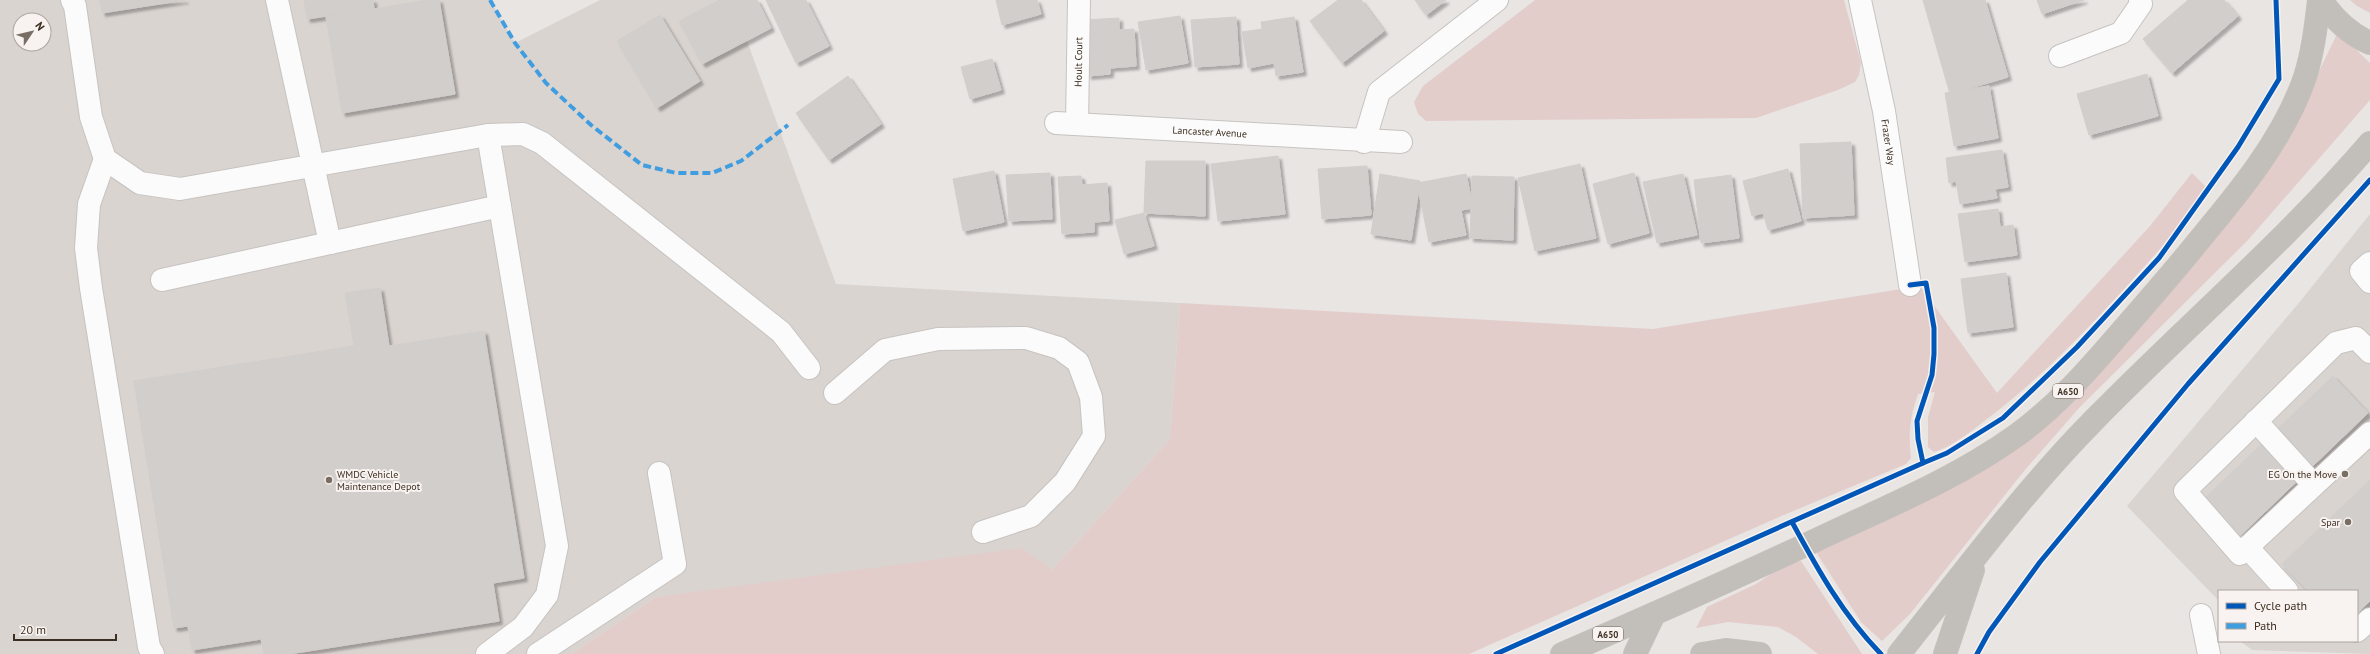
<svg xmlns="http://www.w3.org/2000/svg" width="2370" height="654" viewBox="0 0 2370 654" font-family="'PT Sans',sans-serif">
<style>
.built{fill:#dad4d0;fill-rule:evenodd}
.green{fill:#e2cdcb}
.building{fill:#d1cecc;stroke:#d1cecb;filter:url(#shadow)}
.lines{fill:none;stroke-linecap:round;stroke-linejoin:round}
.minor-casing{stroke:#c6c3c1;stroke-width:24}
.highway-casing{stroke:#c5c0bb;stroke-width:24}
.minor{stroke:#fcfbfb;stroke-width:22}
.highway{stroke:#c2beb9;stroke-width:22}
.quiet{stroke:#3f9de0;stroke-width:4;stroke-dasharray:8 4;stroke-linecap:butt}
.cycleway-casing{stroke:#f8f2f0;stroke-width:8}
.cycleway{stroke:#0057b8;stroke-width:5}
.poi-dot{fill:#786e64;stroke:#f8f2f0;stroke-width:1.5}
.labels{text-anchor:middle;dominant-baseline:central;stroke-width:4;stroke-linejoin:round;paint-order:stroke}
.shield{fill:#f8f2f0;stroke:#74695e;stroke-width:1}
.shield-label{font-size:9px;font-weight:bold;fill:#3c2e20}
.street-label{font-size:10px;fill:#3c2e20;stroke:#f8f2f0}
.poi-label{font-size:10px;fill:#3c2e20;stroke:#f8f2f0;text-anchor:end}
</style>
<defs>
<filter id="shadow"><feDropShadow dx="3.5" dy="3.5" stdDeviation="1" flood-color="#0004"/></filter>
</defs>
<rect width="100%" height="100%" fill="#e8e5e3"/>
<g class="built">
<path d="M0,0h490l25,43 85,-43h132l104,284 344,19 -10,136 -118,131 -396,27 -85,57h-571zM20,20h24v24h-24z"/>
<polygon points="2370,214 2370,654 2252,650 2240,641 2357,641 2357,591 2219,591 2219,601 2127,506 2298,304"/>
</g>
<g class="green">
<polygon points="1535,0 1844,0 1861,63 1859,75 1855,82 1838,90 1756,118 1426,121 1418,114 1414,102 1423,86"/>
<polygon points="2350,0 2370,0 2370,13 2357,6"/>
<polygon points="2338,32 2370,63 2370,100 2248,240 2079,408 2024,471 1910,614 1882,641 1861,622 1816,552 1992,463 2295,121"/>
<path d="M2192,173l16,16 2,4c-72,79 -141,165 -227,229 -14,11 -32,25 -49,30l-6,-5v-30l7,-25 -17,2c-8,23 -10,40 -7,64l-5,6 -127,53 -310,137h-898l85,-57 366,-49 30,22 118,-131 10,-136 473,26 267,-43 77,107 153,-167z"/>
<polygon points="1801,561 1862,654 1818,654 1796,637 1778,627 1728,622 1696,628 1707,607 1756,584 1786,564"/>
</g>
<g class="building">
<polygon points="100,0 185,0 102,13"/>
<polygon points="304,0 373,0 374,9 307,19"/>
<polygon points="427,0 439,0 455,94 342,113 326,17"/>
<polygon points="720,0 757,0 771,28 702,64 679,21"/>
<polygon points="766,0 806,0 829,46 796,63"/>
<polygon points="996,0 1037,0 1041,14 1002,25"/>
<polygon points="1338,0 1361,0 1384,31 1342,63 1310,21"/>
<polygon points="1415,0 1446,0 1426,15"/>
<polygon points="1923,0 1985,0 2008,77 1950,94"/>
<polygon points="2037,0 2084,0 2042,14"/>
<polygon points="2188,0 2224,0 2238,16 2172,73 2143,39"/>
<polygon points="660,15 700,81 657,108 617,41"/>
<polygon points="1180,16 1188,63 1146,70 1138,22"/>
<polygon points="1236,17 1239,64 1195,67 1191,20"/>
<polygon points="1294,17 1303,72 1276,76 1274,63 1248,68 1242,32 1262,29 1261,22"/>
<polygon points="1119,18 1119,30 1134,29 1136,66 1110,68 1110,74 1088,76 1084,20"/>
<polygon points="992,59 1001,90 970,99 961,67"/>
<polygon points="2147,74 2158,116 2089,135 2077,94"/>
<polygon points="848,76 881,124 829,160 796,113"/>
<polygon points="1989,86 1998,138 1954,146 1945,93"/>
<polygon points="1851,142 1854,215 1803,218 1800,144"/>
<polygon points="2002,150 2008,187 1995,189 1997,198 1960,204 1956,181 1949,183 1946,158"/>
<polygon points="1278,156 1285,214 1218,221 1211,164"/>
<polygon points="1146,161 1205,161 1205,216 1144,213"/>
<polygon points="1580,164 1596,238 1535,251 1518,178"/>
<polygon points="1367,166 1371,215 1322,219 1318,169"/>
<polygon points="1788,169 1801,221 1768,230 1763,213 1752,216 1743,181"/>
<polygon points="994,171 1004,222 963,231 953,179"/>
<polygon points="1050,173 1052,219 1009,221 1006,175"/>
<polygon points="1634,173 1649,233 1608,244 1593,184"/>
<polygon points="1380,174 1420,181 1411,240 1371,234"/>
<polygon points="1466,174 1473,208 1461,210 1466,235 1429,242 1417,183"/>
<polygon points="1683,174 1697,235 1657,243 1643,182"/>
<polygon points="1731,175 1739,238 1701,243 1694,180"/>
<polygon points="1081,176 1082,185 1107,183 1109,221 1094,222 1094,232 1062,234 1058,177"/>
<polygon points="1472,176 1514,177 1513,240 1470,238"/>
<polygon points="1998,209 2000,227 2013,225 2017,255 1965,262 1958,214"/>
<polygon points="1144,213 1154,246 1124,254 1115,220"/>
<polygon points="2006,273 2013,327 1968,333 1961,279"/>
<polygon points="380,288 389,346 484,331 524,578 493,583 499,621 289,654 264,654 261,639 192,650 188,626 174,628 134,381 354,346 345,293"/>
<polygon points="2333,376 2368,413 2240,536 2204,499"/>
<polygon points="2370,480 2370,601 2357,613 2357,591 2308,591 2282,564"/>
</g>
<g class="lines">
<defs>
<g id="minor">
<polyline points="72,0 75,6 91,117 105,159 140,183 180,189 488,135 523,134 542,143 781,332 809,368"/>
<polyline points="277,0 330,243 500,206"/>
<path id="s1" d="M1860,0l24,111 26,174"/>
<polyline points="2060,56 2121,33 2141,4 2140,0"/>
<path id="s2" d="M1056,123l345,19"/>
<path id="s3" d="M1077,124l2,-124"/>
<polyline points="1364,142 1379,92 1497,0"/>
<polyline points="105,159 89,204 86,248 91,288 149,647 153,654"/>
<polyline points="2370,263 2361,271 2370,282"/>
<polyline points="162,280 330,243"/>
<polyline points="2370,352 2356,338 2336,343 2185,491 2240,554 2370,433"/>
<polyline points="835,393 885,350 938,339 1026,338 1059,348 1078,362 1091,397 1094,436 1065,482 1031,516 983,532"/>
<polyline points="2256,421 2314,485"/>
<polyline points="2247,547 2287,591"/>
<polyline points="2201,615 2209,654"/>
<polyline points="2357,631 2370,619"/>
<polyline points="487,654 523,627 547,595 557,546 488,135"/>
<polyline points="538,654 675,564 659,473"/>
</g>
<g id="highway">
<path d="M2321,0c12,18 29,34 49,43"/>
<path d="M1562,654c91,-39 180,-79 269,-121 63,-29 129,-57 186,-98 40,-29 72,-66 104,-103 25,-29 51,-58 75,-88 41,-49 88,-105 109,-167 8,-25 11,-51 14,-77"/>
<polyline points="1635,654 1654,614"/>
<polyline points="1702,654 1726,650 1760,654"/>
<path d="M1899,654c63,-79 124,-162 195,-234 91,-93 191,-178 276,-277"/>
<polyline points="1945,654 1973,570"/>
</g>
</defs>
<use href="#minor" class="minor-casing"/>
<use href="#highway" class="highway-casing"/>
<use href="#minor" class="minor"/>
<use href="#highway" class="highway"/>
<polyline class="quiet" points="490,0 515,43 546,83 591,125 642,165 676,173 712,173 741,161 788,125"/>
<defs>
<g id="cycleway">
<polyline points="1923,463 1947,453 2003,418 2077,347 2159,258 2238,147 2279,79 2276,0"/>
<path d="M1792,522c26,48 51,93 89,132"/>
<polyline points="1496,654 1923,463 1918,439 1917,421 1932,375 1934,354 1934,328 1926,283 1910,285"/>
<polyline points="1977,654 1989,632 2040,562 2188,384 2370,180"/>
</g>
</defs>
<use href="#cycleway" class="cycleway-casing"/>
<use href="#cycleway" class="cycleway"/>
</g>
<g class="poi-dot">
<circle cx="2345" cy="474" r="4"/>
<circle cx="329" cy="480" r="4"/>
<circle cx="2348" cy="522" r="4"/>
</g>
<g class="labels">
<g class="shield">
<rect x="2053" y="384" width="30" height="14" rx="3"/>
<rect x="1593" y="627" width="30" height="14" rx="3"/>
</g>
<g class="shield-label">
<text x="2068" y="391">A650</text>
<text x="1608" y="634">A650</text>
</g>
<g class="street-label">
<text stroke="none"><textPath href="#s3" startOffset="62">Hoult Court</textPath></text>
<text stroke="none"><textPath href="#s2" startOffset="154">Lancaster Avenue</textPath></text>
<text stroke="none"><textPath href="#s1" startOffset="145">Frazer Way</textPath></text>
</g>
<g class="poi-label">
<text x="337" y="474" text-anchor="start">WMDC Vehicle<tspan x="337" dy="12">Maintenance Depot</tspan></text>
<text x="2337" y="474">EG On the Move</text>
<text x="2340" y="522">Spar</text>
</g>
</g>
<rect x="2218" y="590" width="140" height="52" fill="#f8f2f0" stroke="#ada49d"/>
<rect x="2226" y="603" width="20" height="6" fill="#0057b8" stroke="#ada49d"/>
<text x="2254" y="610" font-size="12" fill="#3c2e20">Cycle path</text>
<rect x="2226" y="623" width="20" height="6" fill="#3f9de0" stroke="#ada49d"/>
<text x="2254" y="630" font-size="12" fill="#3c2e20">Path</text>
<g transform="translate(32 32) rotate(55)"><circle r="19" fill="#f8f2f0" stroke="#ada49d"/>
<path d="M0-3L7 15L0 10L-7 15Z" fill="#786e64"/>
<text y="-6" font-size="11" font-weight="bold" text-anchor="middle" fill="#3c2e20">N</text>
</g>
<path d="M14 634v6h102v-6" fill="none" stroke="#3c2e20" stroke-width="2"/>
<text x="20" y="634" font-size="12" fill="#3c2e20" stroke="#f8f2f0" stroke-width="3" paint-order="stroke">20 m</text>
</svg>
